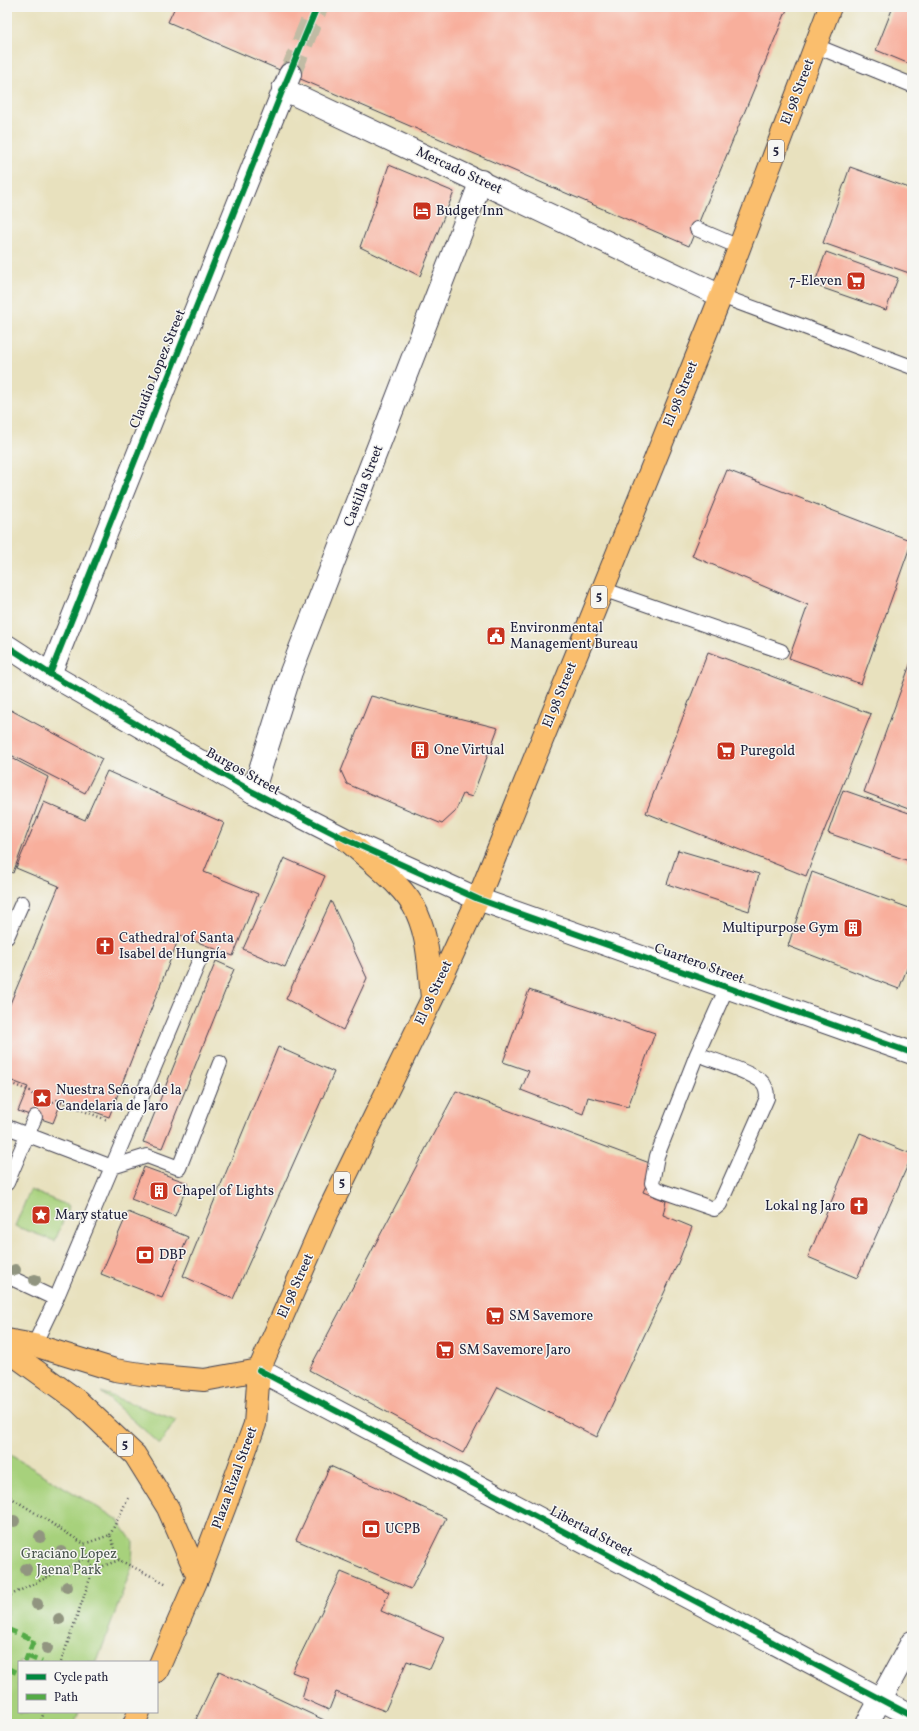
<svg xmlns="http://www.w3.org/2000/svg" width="919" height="1731" viewBox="0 0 919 1731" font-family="Vollkorn,serif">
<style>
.green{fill:#a7d17c;stroke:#647a5c}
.building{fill:#f8af9c}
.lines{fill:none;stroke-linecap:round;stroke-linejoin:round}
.minor-tunnel{stroke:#c0bba4;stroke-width:22;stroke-dasharray:22 11;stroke-linecap:butt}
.service-casing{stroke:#403f4f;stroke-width:16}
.minor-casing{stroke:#403f4f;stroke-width:24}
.tertiary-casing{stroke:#403f4f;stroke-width:24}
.primary-casing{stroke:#403f4f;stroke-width:24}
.path{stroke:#403f4f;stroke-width:2.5;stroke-dasharray:1 3;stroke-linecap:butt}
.service{stroke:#fff;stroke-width:14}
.minor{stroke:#fff;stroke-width:22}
.tertiary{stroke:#fff;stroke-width:22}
.primary{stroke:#fabe6d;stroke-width:22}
.quiet{stroke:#53aa46;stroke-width:5;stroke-dasharray:10 5;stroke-linecap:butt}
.cycleway-casing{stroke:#f6f6f2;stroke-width:8}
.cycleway{stroke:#00873e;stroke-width:6}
.tree{fill:#919580}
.labels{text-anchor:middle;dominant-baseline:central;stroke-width:3;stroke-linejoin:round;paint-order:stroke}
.shield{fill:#f6f6f2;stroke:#626272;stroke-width:1}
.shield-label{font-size:13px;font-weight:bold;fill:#22223b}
.street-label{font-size:14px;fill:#22223b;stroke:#f6f6f2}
.poi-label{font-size:14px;fill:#22223b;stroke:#f6f6f2;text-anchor:start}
.park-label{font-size:14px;fill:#4a574e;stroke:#f6f6f2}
</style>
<rect width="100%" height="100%" fill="#f6f6f2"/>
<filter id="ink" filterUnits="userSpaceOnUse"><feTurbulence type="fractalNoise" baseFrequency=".025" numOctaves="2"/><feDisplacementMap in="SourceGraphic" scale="8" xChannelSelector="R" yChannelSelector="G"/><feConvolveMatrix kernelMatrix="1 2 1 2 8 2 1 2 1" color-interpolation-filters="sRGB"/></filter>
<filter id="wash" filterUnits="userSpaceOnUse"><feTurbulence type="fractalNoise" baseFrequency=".012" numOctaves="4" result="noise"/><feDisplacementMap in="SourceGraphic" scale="16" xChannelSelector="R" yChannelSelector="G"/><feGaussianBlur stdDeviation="0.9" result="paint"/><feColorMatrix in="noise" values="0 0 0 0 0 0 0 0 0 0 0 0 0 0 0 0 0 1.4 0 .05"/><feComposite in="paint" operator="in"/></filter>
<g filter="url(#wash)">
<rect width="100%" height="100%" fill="#e8e1be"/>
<g class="green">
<polygon points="30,1190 69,1206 55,1241 15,1226"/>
<polygon points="101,1392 176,1420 160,1444"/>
<polygon points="7,1453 117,1519 133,1542 132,1567 97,1662 19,1662 19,1712 79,1712 74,1724 7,1724"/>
</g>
<g id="blocks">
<g class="building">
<polygon points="175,7 788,7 689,246 168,22"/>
<polygon points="893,7 912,7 912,65 876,50"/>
<polygon points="389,165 454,192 420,276 360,247"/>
<polygon points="850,167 912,189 912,274 823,243"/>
<polygon points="826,252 898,278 886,310 814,285"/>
<polygon points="727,470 912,541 861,684 789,658 808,605 692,556"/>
<polygon points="708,652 871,714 806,876 646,813"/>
<polygon points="912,659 912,808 911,810 864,792"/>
<polygon points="371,696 498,728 472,797 463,794 455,812 442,824 347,784 341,771"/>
<polygon points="7,708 102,759 85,793 7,753"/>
<polygon points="8,756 48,777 13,873 7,870"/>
<polygon points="107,771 224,823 204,872 258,894 233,956 180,935 109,1117 62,1100 53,1123 18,1111 28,1087 7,1079 7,1011 59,886 16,868 44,802 85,820"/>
<polygon points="843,790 912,814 912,862 828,833"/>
<polygon points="678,850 759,874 749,911 667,884"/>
<polygon points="284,858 325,876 285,967 243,949"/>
<polygon points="812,872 912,909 912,956 899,989 788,946"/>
<polygon points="331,901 367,978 343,1030 286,999"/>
<polygon points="216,961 234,969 162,1148 143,1142"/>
<polygon points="529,990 655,1033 628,1107 588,1097 583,1114 521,1090 529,1071 503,1062"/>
<polygon points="278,1047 334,1072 233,1299 183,1276"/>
<polygon points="456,1091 655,1165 643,1192 666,1201 663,1215 692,1227 678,1263 597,1437 498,1387 463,1453 309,1370"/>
<polygon points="860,1133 912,1154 912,1156 857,1278 808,1257"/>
<polygon points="144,1167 188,1183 175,1216 131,1199"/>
<polygon points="128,1212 188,1237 162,1298 101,1274"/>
<polygon points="330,1466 446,1518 411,1589 296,1540"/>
<polygon points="341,1572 389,1592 381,1611 444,1638 430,1669 407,1661 385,1711 336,1692 329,1710 302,1698 308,1678 292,1672"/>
<polygon points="219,1671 324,1720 322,1724 205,1724 196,1719"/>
</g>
</g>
</g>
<g filter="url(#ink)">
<use href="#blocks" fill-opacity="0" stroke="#403f4f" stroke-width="1"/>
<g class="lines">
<polyline class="minor-tunnel" points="290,74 317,7"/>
<defs>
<g id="service">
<polyline points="816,46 912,85"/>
<polyline points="697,229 739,247"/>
<polyline points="721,296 912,367"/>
<polyline points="602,589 781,651"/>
<polyline points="7,937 22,903"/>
<path d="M697,1054c16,6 51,17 64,27 5,4 6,11 6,17l-47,106 -6,5 -52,-18 -7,-3 -3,-5 5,-27 40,-102 30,-67"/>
<polyline points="7,1127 112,1167 56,1299 34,1345"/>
<polyline points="112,1167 200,959"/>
<polyline points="112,1167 147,1156 179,1168 220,1063"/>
<polyline points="7,1183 35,1117"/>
<polyline points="7,1276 56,1299"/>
</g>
<g id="minor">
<polyline points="283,89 721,296"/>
<polyline points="50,674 290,74"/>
<polyline points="253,792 291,672 481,181"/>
<polyline points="259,1370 912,1716"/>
<polyline points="867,1724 912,1642"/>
</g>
<polyline id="tertiary" points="7,646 50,674 253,792 347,840 478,899 912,1053"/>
<g id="primary">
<path d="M347,840c22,20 59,47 70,73 12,27 12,57 15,85"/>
<polyline points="7,1340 34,1345 115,1370 148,1375 204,1380 259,1370"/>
<polyline points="7,1350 78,1401 135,1455 168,1508 198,1577"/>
<polyline points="157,1671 198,1577 225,1506 255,1424 259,1370 327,1214 432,999 478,899 721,296 830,7"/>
<polyline points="134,1724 139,1712"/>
</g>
</defs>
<use href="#service" class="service-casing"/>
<use href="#minor" class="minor-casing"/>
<use href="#tertiary" class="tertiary-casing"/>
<use href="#primary" class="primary-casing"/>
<g class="path">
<polyline points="7,1082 30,1091 33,1095"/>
<polyline points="53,1102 57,1100 61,1102 107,1120"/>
<polyline points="7,1495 84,1544"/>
<polyline points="110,1535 129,1496"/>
<polyline points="119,1560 93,1570 84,1544 110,1535 119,1560 167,1584"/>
<polyline points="7,1597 88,1557"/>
<polyline points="61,1662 93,1570"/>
<polyline points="40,1724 44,1712"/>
</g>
<use href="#service" class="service"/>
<use href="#minor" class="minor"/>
<use href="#tertiary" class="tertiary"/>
<use href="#primary" class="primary"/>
<g class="quiet">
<polyline points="7,1629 34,1640 25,1662"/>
<polyline points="27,1656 42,1662"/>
<polyline points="7,1668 19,1674"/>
</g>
<defs>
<g id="cycleway">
<polyline points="7,646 50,674 253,792 347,840 478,899 912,1053"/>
<polyline points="50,674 283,89 317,7"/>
<polyline points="259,1370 912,1716"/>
</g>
</defs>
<use href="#cycleway" class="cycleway-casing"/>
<use href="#cycleway" class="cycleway"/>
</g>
<g class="tree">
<circle cx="15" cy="1270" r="6"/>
<circle cx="35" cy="1280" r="6"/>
<circle cx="14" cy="1521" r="6"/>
<circle cx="40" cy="1537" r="6"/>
<circle cx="61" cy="1552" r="6"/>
<circle cx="26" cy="1569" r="6"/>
<circle cx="67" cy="1587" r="6"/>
<circle cx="37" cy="1604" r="6"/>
<circle cx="59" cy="1619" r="6"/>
<circle cx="47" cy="1648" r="6"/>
</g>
</g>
<defs>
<symbol id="hotel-square" viewBox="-11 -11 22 22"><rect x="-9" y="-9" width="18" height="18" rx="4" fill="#c8321e" stroke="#f6f6f2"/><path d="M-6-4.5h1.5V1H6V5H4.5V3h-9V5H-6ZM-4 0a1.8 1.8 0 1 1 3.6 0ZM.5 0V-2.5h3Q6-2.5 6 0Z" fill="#fff"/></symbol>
<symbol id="supermarket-square" viewBox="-11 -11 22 22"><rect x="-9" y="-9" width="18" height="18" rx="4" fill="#c8321e" stroke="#f6f6f2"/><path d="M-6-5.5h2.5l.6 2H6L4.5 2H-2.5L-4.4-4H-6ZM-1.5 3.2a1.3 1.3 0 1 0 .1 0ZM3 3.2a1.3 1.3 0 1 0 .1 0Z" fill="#fff"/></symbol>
<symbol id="civic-square" viewBox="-11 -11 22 22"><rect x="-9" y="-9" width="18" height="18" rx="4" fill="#c8321e" stroke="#f6f6f2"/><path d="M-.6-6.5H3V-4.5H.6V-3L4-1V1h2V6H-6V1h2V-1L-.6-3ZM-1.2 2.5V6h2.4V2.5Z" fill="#fff"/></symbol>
<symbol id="building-square" viewBox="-11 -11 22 22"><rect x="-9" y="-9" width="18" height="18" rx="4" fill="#c8321e" stroke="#f6f6f2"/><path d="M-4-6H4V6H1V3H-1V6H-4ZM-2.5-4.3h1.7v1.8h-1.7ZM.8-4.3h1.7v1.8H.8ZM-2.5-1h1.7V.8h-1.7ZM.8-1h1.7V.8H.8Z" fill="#fff"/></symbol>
<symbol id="church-square" viewBox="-11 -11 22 22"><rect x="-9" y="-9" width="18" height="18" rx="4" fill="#c8321e" stroke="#f6f6f2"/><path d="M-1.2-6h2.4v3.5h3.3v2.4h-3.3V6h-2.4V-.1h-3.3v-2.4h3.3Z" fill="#fff"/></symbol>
<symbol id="sight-square" viewBox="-11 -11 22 22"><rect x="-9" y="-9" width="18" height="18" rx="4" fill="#c8321e" stroke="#f6f6f2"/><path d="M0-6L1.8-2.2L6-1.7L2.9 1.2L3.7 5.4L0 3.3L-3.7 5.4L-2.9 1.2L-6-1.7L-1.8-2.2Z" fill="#fff"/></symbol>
<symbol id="bank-square" viewBox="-11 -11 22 22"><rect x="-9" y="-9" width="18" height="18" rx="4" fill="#c8321e" stroke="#f6f6f2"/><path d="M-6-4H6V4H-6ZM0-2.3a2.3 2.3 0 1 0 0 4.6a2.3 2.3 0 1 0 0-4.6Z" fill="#fff"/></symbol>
</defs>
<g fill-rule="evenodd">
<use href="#hotel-square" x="411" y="200" width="22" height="22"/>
<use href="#supermarket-square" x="845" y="270" width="22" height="22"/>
<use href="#civic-square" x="485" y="625" width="22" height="22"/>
<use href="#building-square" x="409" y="739" width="22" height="22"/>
<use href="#supermarket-square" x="715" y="740" width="22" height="22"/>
<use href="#building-square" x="842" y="917" width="22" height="22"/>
<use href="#church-square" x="94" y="935" width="22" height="22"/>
<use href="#sight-square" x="31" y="1087" width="22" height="22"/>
<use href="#building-square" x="148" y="1180" width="22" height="22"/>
<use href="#church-square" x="848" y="1195" width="22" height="22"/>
<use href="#sight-square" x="30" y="1204" width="22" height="22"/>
<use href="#bank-square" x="134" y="1244" width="22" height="22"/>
<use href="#supermarket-square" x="484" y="1305" width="22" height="22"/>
<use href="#supermarket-square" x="434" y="1339" width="22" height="22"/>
<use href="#bank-square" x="360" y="1518" width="22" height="22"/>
</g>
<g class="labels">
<g class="shield">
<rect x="768" y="140" width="16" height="22" rx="3"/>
<rect x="591" y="586" width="16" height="22" rx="3"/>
<rect x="334" y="1172" width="16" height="22" rx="3"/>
<rect x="117" y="1434" width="16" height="22" rx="3"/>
</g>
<g class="shield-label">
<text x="776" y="151">5</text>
<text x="599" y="597">5</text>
<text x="342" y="1183">5</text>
<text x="125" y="1445">5</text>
</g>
<g class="street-label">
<text transform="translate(798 92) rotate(-69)">El 98 Street</text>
<text transform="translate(459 171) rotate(25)">Mercado Street</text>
<text transform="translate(158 369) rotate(-68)">Claudio Lopez Street</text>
<text transform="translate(681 394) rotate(-68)">El 98 Street</text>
<text transform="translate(364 486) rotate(-69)">Castilla Street</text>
<text transform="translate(560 695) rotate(-68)">El 98 Street</text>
<text transform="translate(243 772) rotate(29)">Burgos Street</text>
<text transform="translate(699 964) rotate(20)">Cuartero Street</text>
<text transform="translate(434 993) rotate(-65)">El 98 Street</text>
<text transform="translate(296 1286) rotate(-66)">El 98 Street</text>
<text transform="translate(235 1478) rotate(-70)">Plaza Rizal Street</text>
<text transform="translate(591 1532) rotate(28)">Libertad Street</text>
</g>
<g class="poi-label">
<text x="436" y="211">Budget Inn</text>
<text x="842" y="281" text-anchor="end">7-Eleven</text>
<text x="510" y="628">Environmental<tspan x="510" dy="16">Management Bureau</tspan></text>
<text x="434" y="750">One Virtual</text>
<text x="740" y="751">Puregold</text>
<text x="839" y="928" text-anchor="end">Multipurpose Gym</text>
<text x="119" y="938">Cathedral of Santa<tspan x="119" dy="16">Isabel de Hungría</tspan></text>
<text x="56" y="1090">Nuestra Señora de la<tspan x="56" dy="16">Candelaria de Jaro</tspan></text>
<text x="173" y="1191">Chapel of Lights</text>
<text x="845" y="1206" text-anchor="end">Lokal ng Jaro</text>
<text x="55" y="1215">Mary statue</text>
<text x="159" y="1255">DBP</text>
<text x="509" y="1316">SM Savemore</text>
<text x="459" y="1350">SM Savemore Jaro</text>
<text x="385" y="1529">UCPB</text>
</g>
<g class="park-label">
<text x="69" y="1554">Graciano Lopez<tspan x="69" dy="16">Jaena Park</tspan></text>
</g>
</g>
<rect width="919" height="1731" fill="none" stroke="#f6f6f2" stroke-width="24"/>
<rect x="18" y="1661" width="140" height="52" fill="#f6f6f2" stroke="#a1a1a9"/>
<rect x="26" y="1674" width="20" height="6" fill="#00873e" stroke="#a1a1a9"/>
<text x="54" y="1681" font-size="12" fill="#22223b">Cycle path</text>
<rect x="26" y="1694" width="20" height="6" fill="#53aa46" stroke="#a1a1a9"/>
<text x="54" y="1701" font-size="12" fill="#22223b">Path</text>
</svg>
